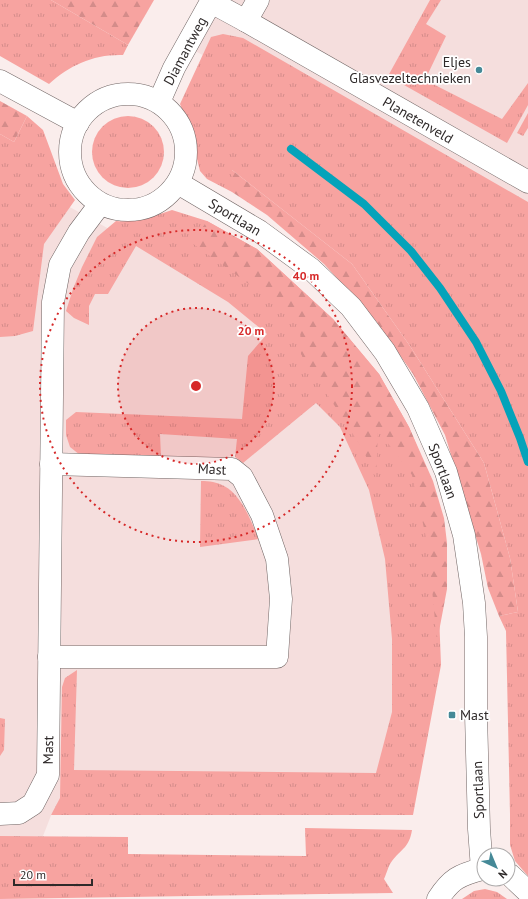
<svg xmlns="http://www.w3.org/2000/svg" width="528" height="899" viewBox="0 0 528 899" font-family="'PT Sans',sans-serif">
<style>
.built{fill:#f5dedd}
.grass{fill:url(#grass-tufts)}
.forest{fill:url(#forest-firs)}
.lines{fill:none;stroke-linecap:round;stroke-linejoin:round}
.stream{stroke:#04a3ba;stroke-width:8}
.minor-casing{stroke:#716665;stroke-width:23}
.minor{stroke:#fff;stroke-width:22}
.ring{fill:none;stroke:#d62828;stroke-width:2;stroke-dasharray:2 4}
.poi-dot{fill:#458997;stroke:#fff;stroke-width:1.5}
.labels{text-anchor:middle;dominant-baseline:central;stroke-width:3.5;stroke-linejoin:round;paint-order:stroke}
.street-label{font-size:14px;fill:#2f2a2a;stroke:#fff}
.poi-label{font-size:14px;fill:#2f2a2a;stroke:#fff;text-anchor:end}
.centre{fill:#d62828;stroke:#fff;stroke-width:2}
.ring-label{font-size:12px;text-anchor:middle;font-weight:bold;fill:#d62828;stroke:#fff;stroke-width:3.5;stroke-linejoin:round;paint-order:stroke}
</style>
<defs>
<pattern id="grass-tufts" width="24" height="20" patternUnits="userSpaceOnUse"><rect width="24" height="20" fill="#f7a3a0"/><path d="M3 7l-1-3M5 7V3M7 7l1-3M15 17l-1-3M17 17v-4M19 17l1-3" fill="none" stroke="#d48c8a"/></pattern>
<pattern id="forest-firs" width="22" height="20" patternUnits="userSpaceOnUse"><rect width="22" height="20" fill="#f7a3a0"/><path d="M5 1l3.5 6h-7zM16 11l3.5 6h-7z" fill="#d48c8a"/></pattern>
</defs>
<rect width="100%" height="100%" fill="#faedec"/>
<g class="built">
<polygon points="225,0 528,0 528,227 195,51"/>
<polygon points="0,168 118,234 215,240 404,495 401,796 52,813 43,836 0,839"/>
</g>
<g class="grass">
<path d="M0,0h51l77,45 -5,10c-29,-1 -53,10 -74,29l-49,-28z"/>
<polygon points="430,0 441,0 426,24 446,36 425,80 502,119 528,83 528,105 507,143 388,76"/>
<polygon points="223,34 243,38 528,202 528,876 515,861 510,845 510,814 506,631 499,616 518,612 510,558 484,463 410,346 352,264 232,170 232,192 207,179 200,171 189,127 180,104 211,37"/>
<polygon points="528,113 528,128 523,136 517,133"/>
<circle cx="128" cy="152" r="36"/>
<polygon points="27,116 43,130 63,184 75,200 44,244 33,331 15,336 0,337 0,134 14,142"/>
<path d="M172,210l35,11 50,28 76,70 46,55 30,53 14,34 14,101 4,103 -28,150h-362l9,-17 2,-111 3,-9 12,-8 -3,100 302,3 16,-61v-73l-7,-80 -16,-69 -29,-63 -24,-24 -73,60 -8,-6 2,-18 -77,-5 1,23 -81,-2 -10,-8 -4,-12v-15l10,-8 166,7 6,-63 19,-22 -39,-32 -92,-56 -28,48h-13l-6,12v19l-15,-7 -8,-7 7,-22 9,-22 15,-30 19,-16c20,2 38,-5 56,-11z"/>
<path d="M201,481c4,0 8,0 12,1 27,5 36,36 46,57l-59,8z"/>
<polygon points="0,718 5,719 4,750 0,756"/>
<path d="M305,828l107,2c-3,18 -10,18 -20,31 -4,5 -5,12 -8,18l9,14 -393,6v-63l128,1v17l178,2z"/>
<polygon points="485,889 497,892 507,899 462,899 474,891"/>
</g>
<g class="forest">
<polygon points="51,0 154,0 128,45"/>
<polygon points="0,101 27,116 14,142 0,134"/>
<polygon points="232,170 352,264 410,346 484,463 510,558 518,612 499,616 488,588 481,554 445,435 413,374 376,321 324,264 267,215 232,192"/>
<polygon points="207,221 257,249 333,319 379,374 409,427 433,481 444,518 447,543 447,589 437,642 428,546 412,475 378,430 376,478 362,448 301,354 300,326 279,306 192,243"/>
</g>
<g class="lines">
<polyline class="stream" points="291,149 364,204 411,251 440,288 476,342 501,391 520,438 528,462"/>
<defs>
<g id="minor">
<polyline points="258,0 246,21 528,182"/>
<polyline points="211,2 246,21"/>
<polyline points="0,81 78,123"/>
<circle cx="128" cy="152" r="58"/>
<polyline points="159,102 174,68 212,0"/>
<polyline points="178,183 259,231 311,269 351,307 385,352 418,408 446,472 464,535 474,603 476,637 476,714 479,829 482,869"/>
<polyline points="49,657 277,657 281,599 277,559 262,515 242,477 232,469 51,464"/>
<polyline points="0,814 19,813 33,804 48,775 53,302 60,265 79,232 100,204"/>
<polyline points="508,874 510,875 528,892"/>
<path d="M438,899c13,-20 21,-24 44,-30h2"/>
</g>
</defs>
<use href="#minor" class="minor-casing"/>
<use href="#minor" class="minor"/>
</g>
<circle cx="196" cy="386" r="78" fill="#d62828" fill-opacity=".12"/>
<g class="ring">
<circle cx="196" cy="386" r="78"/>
<circle cx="196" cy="386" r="156"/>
</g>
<g class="poi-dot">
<circle cx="479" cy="70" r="4"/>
<rect x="448" y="711" width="8" height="8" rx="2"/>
</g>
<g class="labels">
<g class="street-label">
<text transform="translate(185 51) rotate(-62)">Diamantweg</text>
<text transform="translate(418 120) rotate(30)">Planetenveld</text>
<text transform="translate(235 217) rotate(31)">Sportlaan</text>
<text transform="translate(212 469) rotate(3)">Mast</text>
<text transform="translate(443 471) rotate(70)">Sportlaan</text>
<text transform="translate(48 750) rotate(-89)">Mast</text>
<text transform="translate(478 790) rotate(-92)">Sportlaan</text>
</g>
<g class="poi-label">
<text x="471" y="62">Eljes<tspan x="471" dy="16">Glasvezeltechnieken</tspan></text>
<text x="460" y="715" text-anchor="start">Mast</text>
</g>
</g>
<circle cx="196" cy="386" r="6" class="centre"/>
<g class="ring-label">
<text x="306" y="280">40 m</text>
<text x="251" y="335">20 m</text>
</g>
<g transform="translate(496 867) rotate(136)"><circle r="19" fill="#ffffff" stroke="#acaaaa"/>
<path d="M0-3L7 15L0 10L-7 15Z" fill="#458997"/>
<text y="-6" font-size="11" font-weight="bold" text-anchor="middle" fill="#2f2a2a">N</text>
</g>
<path d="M14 879v6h78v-6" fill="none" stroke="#2f2a2a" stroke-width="2"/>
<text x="20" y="879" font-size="12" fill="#2f2a2a" stroke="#ffffff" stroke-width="3" paint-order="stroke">20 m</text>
</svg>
